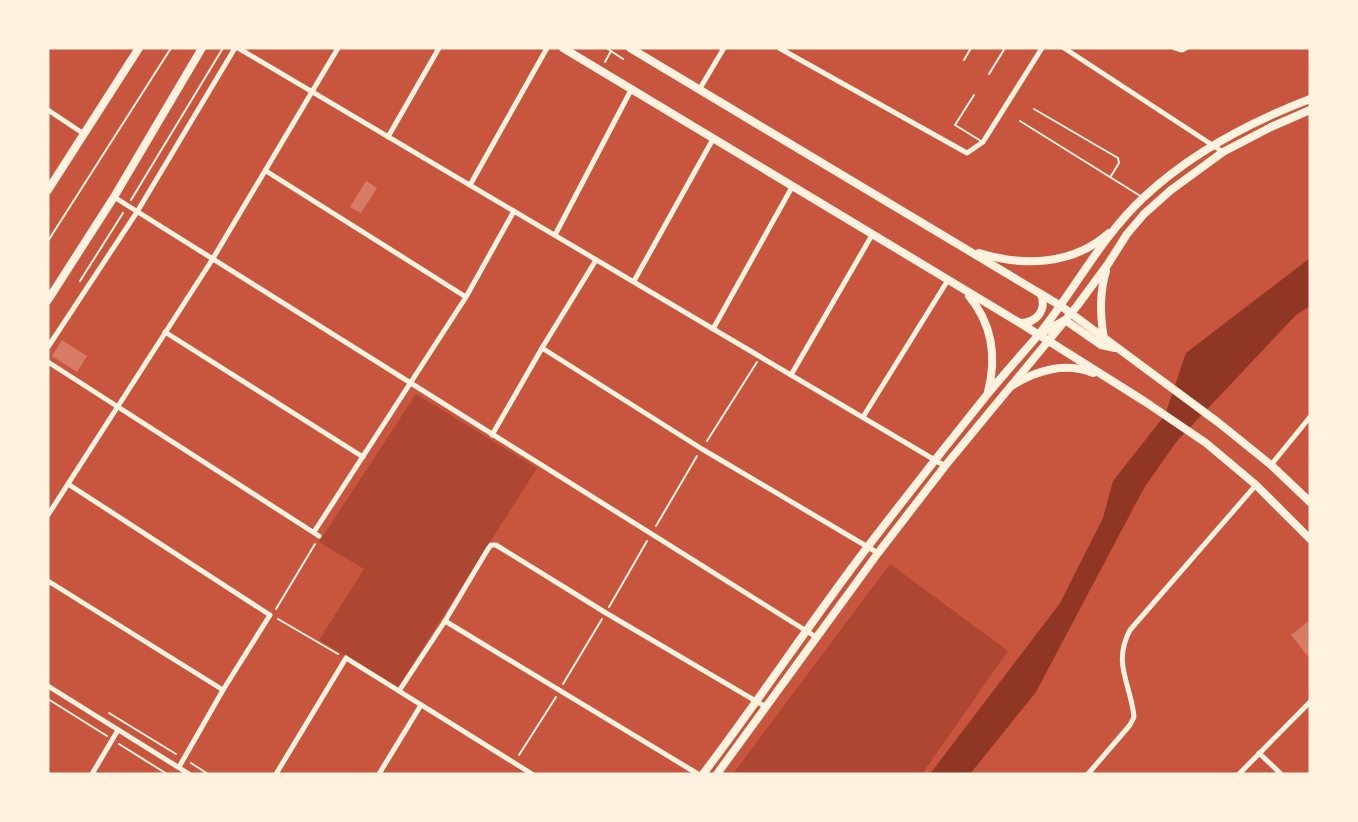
<svg xmlns="http://www.w3.org/2000/svg" width="1358" height="822" viewBox="0 0 1358 822" font-family="Roboto,sans-serif">
<style>
.green{fill:#ae4732}
.water{fill:#8f3625}
.building{fill:#d67c66}
.lines{fill:none;stroke-linecap:round;stroke-linejoin:round}
.path{stroke:#fff3e0;stroke-width:2}
.service{stroke:#fff3e0;stroke-width:2}
.minor{stroke:#fff3e0;stroke-width:5}
.secondary{stroke:#fff3e0;stroke-width:8}
.primary{stroke:#fff3e0;stroke-width:8}
</style>
<rect width="100%" height="100%" fill="#c8553d"/>
<g class="green">
<polygon points="416,394 537,468 398,687 319,640 364,569 319,542"/>
<polygon points="890,564 1008,651 922,774 733,774"/>
</g>
<polygon class="water" points="1310,258 1310,306 1296,315 1177,441 1144,488 1036,692 970,774 930,774 1060,603 1103,518 1113,481 1165,415 1186,353"/>
<g class="building">
<polygon points="366,181 377,188 361,213 350,207"/>
<polygon points="62,340 87,356 77,372 52,356"/>
<polygon points="1310,620 1310,659 1291,635"/>
</g>
<g class="lines">
<g class="path">
<polyline points="606,48 611,51"/>
<polyline points="605,62 611,51 623,59"/>
<polyline points="131,200 223,48"/>
<polyline points="80,281 123,213"/>
<polyline points="707,441 757,362"/>
<polyline points="656,526 697,456"/>
<polyline points="609,607 647,541"/>
<polyline points="276,609 315,544"/>
<polyline points="278,619 338,654"/>
<polyline points="563,684 602,619"/>
<polyline points="48,699 107,736"/>
<polyline points="109,713 176,754"/>
<polyline points="119,744 167,774"/>
<polyline points="519,755 556,697"/>
<polyline points="191,763 208,774"/>
</g>
<g class="service">
<polyline points="964,60 971,48"/>
<polyline points="989,74 1005,48"/>
<polyline points="974,95 955,125 981,141"/>
<polyline points="1034,109 1118,158 1119,163 1111,176"/>
<polyline points="1020,121 1142,197"/>
<polyline points="48,241 171,48"/>
</g>
<g class="minor">
<polyline points="238,48 945,466"/>
<polyline points="779,48 967,153 983,142 1042,48"/>
<polyline points="1064,48 1223,152"/>
<polyline points="1175,48 1182,50 1186,48"/>
<polyline points="699,90 724,48"/>
<polyline points="48,110 84,134"/>
<polyline points="388,137 439,48"/>
<polyline points="266,171 466,297"/>
<polyline points="470,185 547,48"/>
<polyline points="114,197 816,637"/>
<polyline points="555,235 631,90"/>
<polyline points="634,281 713,139"/>
<polyline points="713,329 792,187"/>
<polyline points="165,332 363,457"/>
<polyline points="48,347 137,212 235,48"/>
<polyline points="542,348 702,449 878,553"/>
<polyline points="48,362 319,536"/>
<polyline points="791,375 872,235"/>
<polyline points="863,417 948,280"/>
<polyline points="492,435 542,348 596,260"/>
<polyline points="1271,465 1310,417"/>
<polyline points="68,484 270,615 223,690 179,767"/>
<polyline points="48,515 212,260 338,48"/>
<polyline points="314,532 466,297 514,211"/>
<polyline points="48,581 223,690"/>
<polyline points="445,621 698,774"/>
<polyline points="48,686 189,774"/>
<polyline points="399,691 445,621 488,549 491,545 496,545 606,613 766,707"/>
<polyline points="1259,753 1281,774"/>
<polyline points="92,774 118,730"/>
<polyline points="276,774 346,658 532,774"/>
<polyline points="379,774 421,705"/>
<path d="M1088,774l42,-49 4,-8c-3,-33 -22,-53 -4,-87l126,-145"/>
<polyline points="1239,774 1310,702"/>
</g>
<g class="secondary">
<polyline points="563,48 1020,323 1144,401 1206,443 1256,485 1310,539"/>
<polyline points="630,48 1061,306 1219,423 1271,465 1310,502"/>
<path d="M979,253c45,14 94,12 130,-20"/>
<path d="M969,296c23,28 28,61 19,96"/>
<path d="M1020,323c17,0 27,-13 21,-29"/>
<polyline points="1042,333 1065,320 1101,345 1115,348"/>
<path d="M1104,339c-4,-23 -5,-45 2,-68"/>
<path d="M1013,385c24,-15 53,-23 80,-12"/>
<path d="M703,774c56,-74 107,-151 163,-225 39,-51 79,-102 120,-153 17,-21 36,-42 54,-63 35,-44 62,-97 104,-136 47,-44 106,-75 166,-98"/>
<polyline points="717,774 878,553 945,466 1077,306 1108,264 1127,234 1144,214 1171,190 1223,152 1271,127 1310,110"/>
</g>
<g class="primary">
<polyline points="48,190 139,48"/>
<polyline points="48,300 114,197 202,48"/>
</g>
</g>
<rect width="1358" height="822" fill="none" stroke="#fff3e0" stroke-width="99"/>
</svg>
